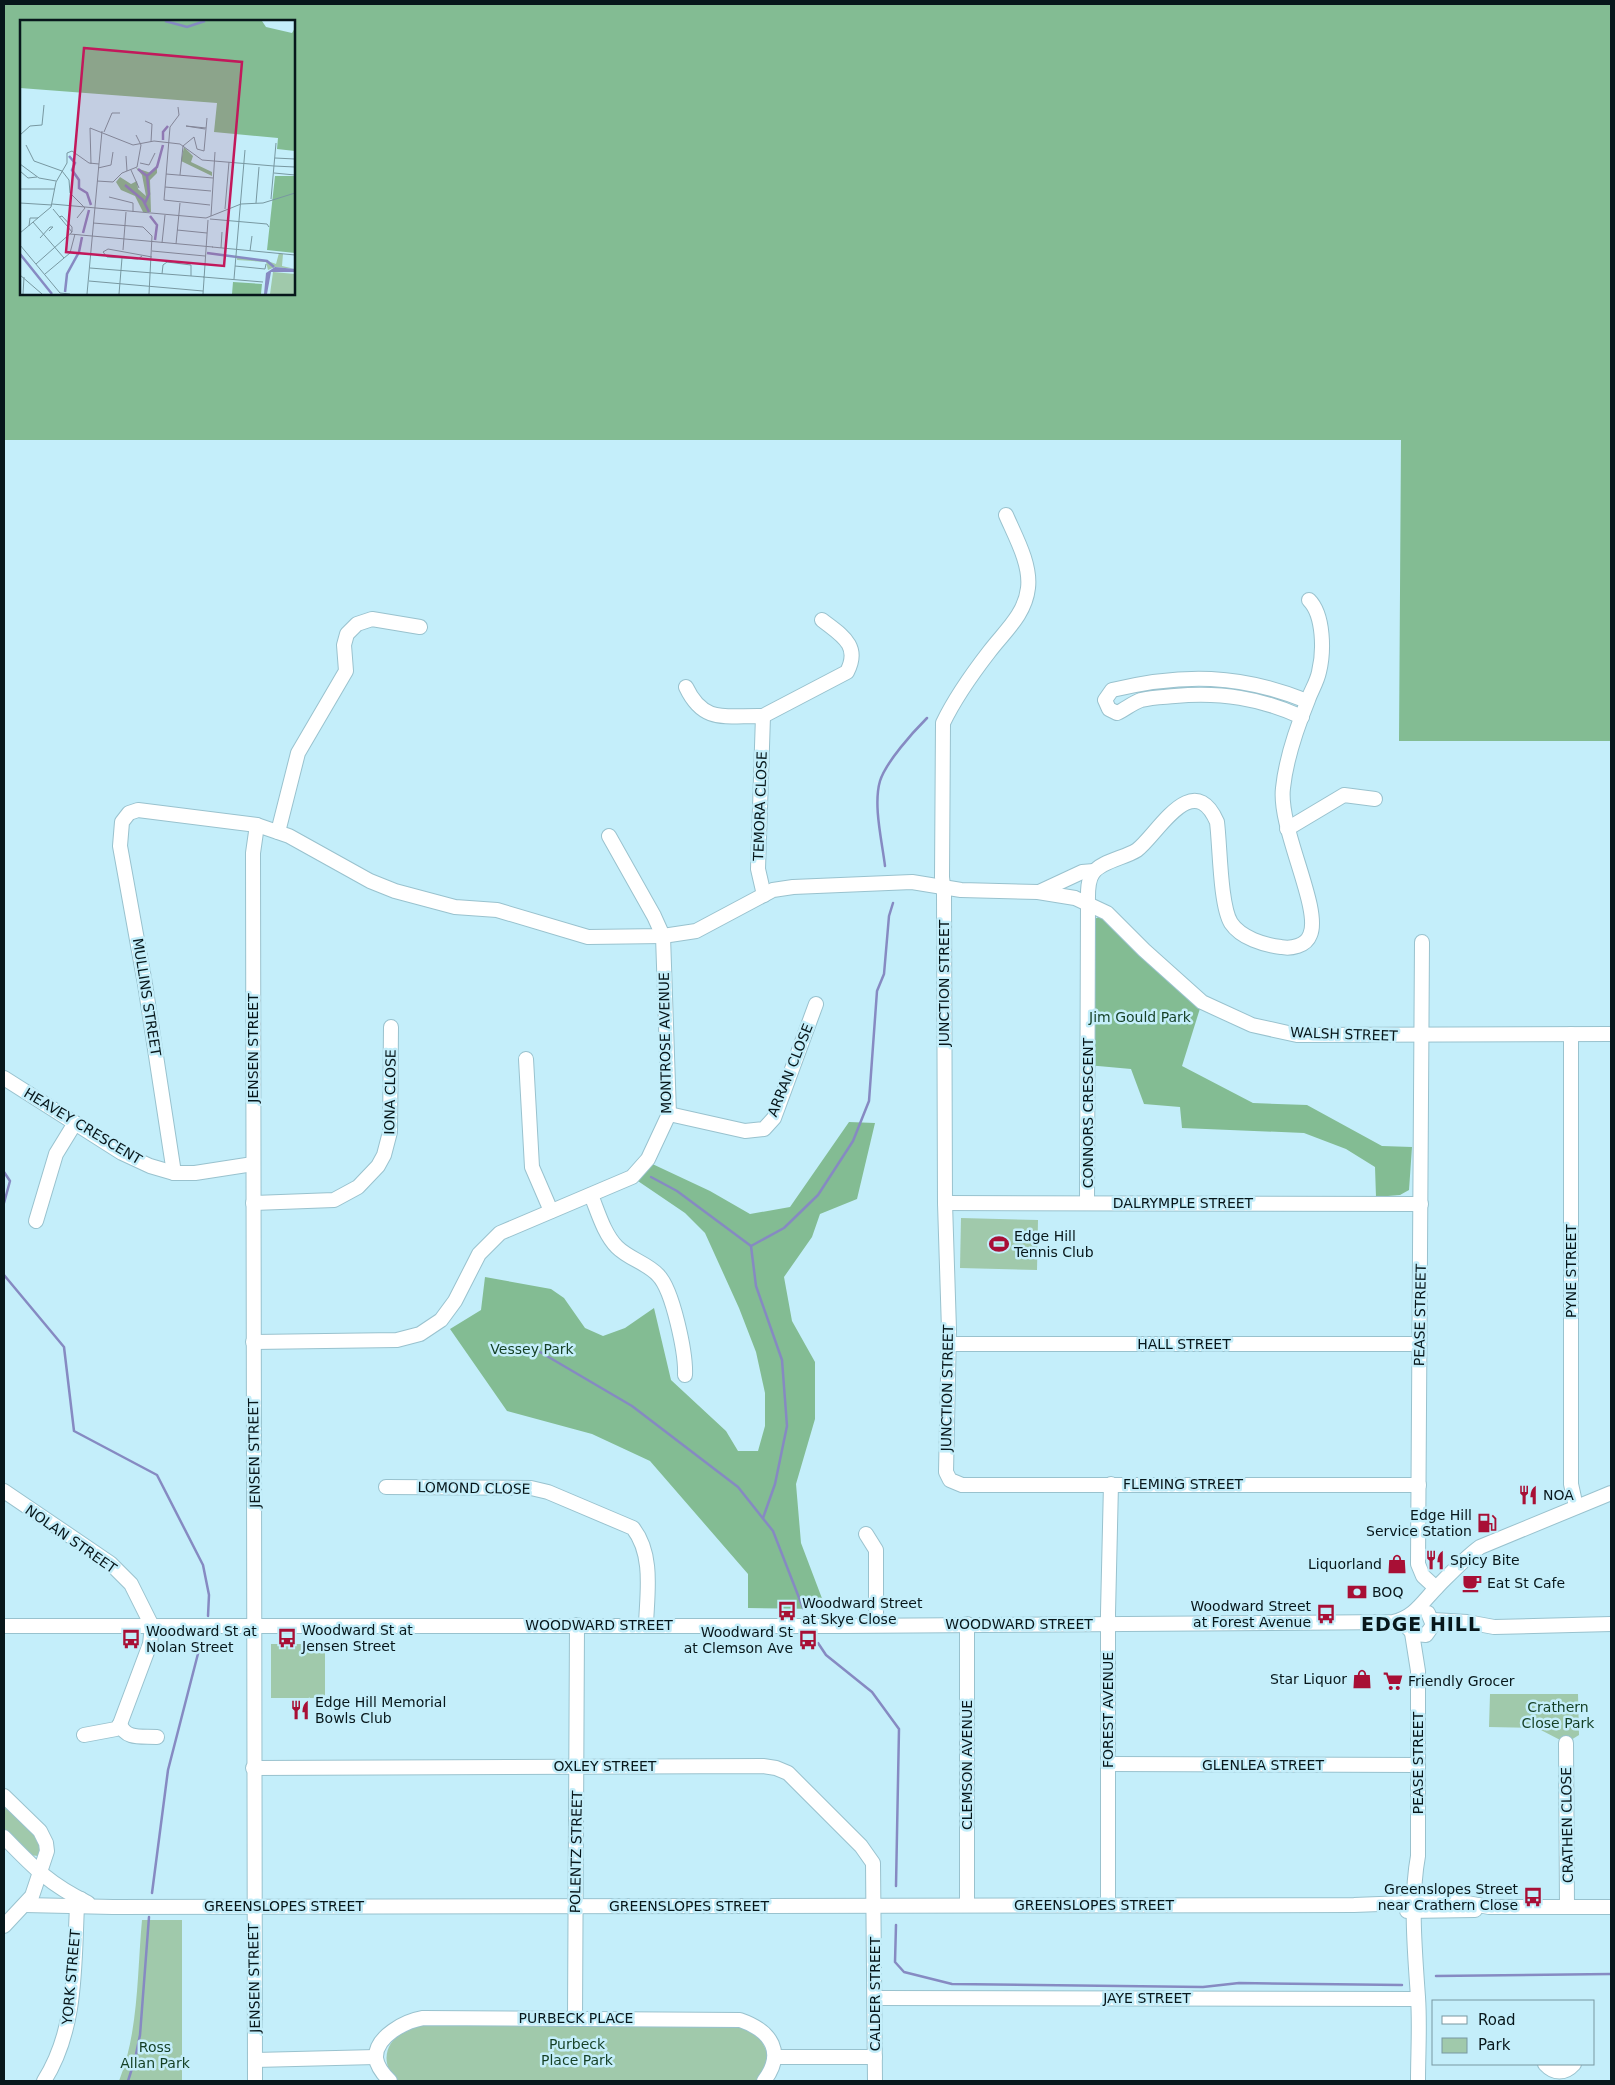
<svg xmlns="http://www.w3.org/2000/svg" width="1615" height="2085" viewBox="0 0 1615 2085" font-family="'DejaVu Sans',sans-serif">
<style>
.green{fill:#a0c9ab}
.forest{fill:#83bc93;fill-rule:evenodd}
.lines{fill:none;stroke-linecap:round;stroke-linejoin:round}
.stream{stroke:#868ac2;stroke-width:2.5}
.minor-casing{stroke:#99c2ce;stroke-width:16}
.minor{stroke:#fff;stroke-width:14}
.labels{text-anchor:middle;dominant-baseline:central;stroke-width:5;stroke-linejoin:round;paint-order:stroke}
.street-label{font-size:14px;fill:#07171b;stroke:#c4eefa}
.park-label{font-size:14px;fill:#143f24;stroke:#c4eefa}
.poi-label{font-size:14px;fill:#07171b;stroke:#c4eefa;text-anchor:start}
.district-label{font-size:19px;font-weight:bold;letter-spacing:1px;fill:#07171b;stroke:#c4eefa}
.inset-river{fill:none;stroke:#868ac2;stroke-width:2.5}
.inset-road{fill:none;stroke:#7898a1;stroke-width:1}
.view{fill:#c2185b;fill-opacity:0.15;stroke:#c2185b;stroke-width:2.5}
.inset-edge{fill:none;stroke:#07171b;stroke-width:2.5}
</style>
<rect width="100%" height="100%" fill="#c4eefa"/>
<g class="green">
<polygon points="961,1218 1038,1220 1037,1270 960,1268"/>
<rect x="271" y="1644" width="54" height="54"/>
<polygon points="1490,1694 1578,1694 1579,1735 1566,1743 1537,1728 1489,1727"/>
<polygon points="4,1800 38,1837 41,1853 38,1856 29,1855 4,1831"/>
<path d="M142,1920h40v161h-63c20,-50 18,-108 23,-161z"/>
<path d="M724,2024l22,4 15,12 7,14 -1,8 -9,19h-362c-20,-24 -6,-47 20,-56z"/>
</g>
<g class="forest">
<path d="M4,4h1607v737h-212l2,-301h-1397zM21,21h273v273h-273z"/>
<polygon points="1107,913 1202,1002 1182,1066 1253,1103 1307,1105 1382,1146 1412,1147 1409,1190 1400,1195 1376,1197 1375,1167 1346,1149 1304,1133 1182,1128 1180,1107 1144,1104 1131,1069 1087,1065 1088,922"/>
<polygon points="849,1122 875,1123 857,1199 820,1214 812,1237 784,1277 792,1321 815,1362 815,1419 796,1484 801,1543 826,1609 748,1608 748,1574 650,1461 592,1434 507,1411 450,1329 481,1310 485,1277 551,1289 564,1298 585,1328 603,1336 625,1328 654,1308 671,1380 726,1431 738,1451 758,1451 765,1426 765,1393 756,1352 739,1308 705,1233 685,1213 632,1177 646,1161 710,1191 750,1214 790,1207"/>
</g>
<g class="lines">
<g class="stream">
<path d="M885,866c-3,-25 -12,-61 -5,-85 6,-19 33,-49 47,-63"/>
<polyline points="4,1172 10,1181 4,1203"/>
<polyline points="651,1177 677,1191 751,1246 756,1286 782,1360 787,1426 775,1484 763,1518"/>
<polyline points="751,1246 784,1228 818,1195 853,1141 869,1101 877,991 884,974 889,916 893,903"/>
<polyline points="4,1275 64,1347 74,1431 157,1475 203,1565 209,1595 208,1616"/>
<polyline points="540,1352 632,1406 738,1487 773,1531 803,1608"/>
<polyline points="818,1643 826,1655 872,1692 899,1729 896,1886"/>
<polyline points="152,1893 168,1770 201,1642"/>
<polyline points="896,1925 895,1962 904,1972 952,1984 1203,1987 1239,1983 1402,1985"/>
<polyline points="1436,1976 1611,1974"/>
<polyline points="128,2081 135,2059 140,2035 149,1917"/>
</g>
<defs>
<g id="minor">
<path d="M1006,515c9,21 25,49 22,73 -3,27 -24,44 -39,64 -17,22 -34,46 -46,71l-1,154 2,17 1,309 4,127 -3,142 4,8 12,5h457"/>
<path d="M686,687c18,38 41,28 77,29l-5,153 6,26"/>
<path d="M763,716l84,-44c14,-27 -6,-37 -25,-52"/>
<path d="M1302,717c-42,-19 -81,-25 -127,-21 -11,1 -23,1 -34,4 -9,3 -15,9 -24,13l-8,-4 -4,-9 7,-10c71,-17 128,-16 195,11"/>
<polyline points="1287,829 1344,795 1375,799"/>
<polyline points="278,832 298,753 346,671 344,645 347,634 357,624 372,619 420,627"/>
<polyline points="1039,892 1082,872 1094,871"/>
<polyline points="1422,942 1418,1564 1423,1576 1436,1588"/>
<polyline points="1571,1034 1571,1484 1576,1507"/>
<polyline points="526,1059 532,1167 551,1211"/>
<polyline points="4,1078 122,1153 150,1166 174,1173 195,1173 253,1164"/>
<polyline points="669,1114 745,1131 764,1129 774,1118 816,1004"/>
<polyline points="174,1173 145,984 120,846 122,822 129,813 138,810 257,825 289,836 370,881 395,891 455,907 497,910 588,937 663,936 696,931 773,890 793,887 912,882 961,890 1038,892 1075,898 1107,913 1144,950 1202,1002 1252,1025 1297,1035 1611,1034"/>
<path d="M591,1195c7,17 13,39 26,52 12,12 30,16 41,28 15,15 28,79 27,100"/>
<polyline points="253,1203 334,1200 358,1187 378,1166 384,1155 390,1132 391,1027"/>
<polyline points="945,1203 1421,1204"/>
<path d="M1087,1203l1,-300c0,-9 -1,-22 5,-30 8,-12 32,-15 44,-23 20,-15 56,-83 80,-28 3,23 3,83 14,101 10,15 33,22 50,24 10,2 25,-1 29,-12 12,-26 -32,-107 -27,-147 3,-29 14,-61 25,-88 3,-9 9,-18 11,-28 5,-20 5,-57 -10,-72"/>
<polyline points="36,1221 56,1154 75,1123"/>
<polyline points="253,1342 397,1340 420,1334 441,1320 455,1301 479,1254 500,1233 632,1177 648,1159 669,1114 663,936 654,916 609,836"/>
<polyline points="949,1344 1419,1344"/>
<path d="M386,1487l145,1 17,4 85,36c21,27 14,66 13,97"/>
<polyline points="4,1491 110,1563 131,1584 152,1626 150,1644 120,1724 116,1729 84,1735"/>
<polyline points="866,1534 876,1550 876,1624"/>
<polyline points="1433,1620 1467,1622 1494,1627 1611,1624"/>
<path d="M4,1626h840l549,-4c22,-5 30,-21 45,-36 13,-13 27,-28 42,-39l131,-54"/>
<polyline points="1408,1628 1414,1634 1426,1635 1433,1625 1428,1613"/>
<path d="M1412,1633l6,38v185c-8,43 -3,98 0,141 2,28 0,56 0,84"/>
<path d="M120,1724c6,16 21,12 37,13"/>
<polyline points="1566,1743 1567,1907"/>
<polyline points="1108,1764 1418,1765"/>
<polyline points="253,1768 763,1766 776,1768 788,1773 861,1846 873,1863 875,2081"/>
<polyline points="4,1796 40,1831 46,1843 47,1851 32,1896 4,1926"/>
<path d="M4,1837c29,30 45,47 84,66"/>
<polyline points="25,1905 113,1907 1354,1905 1456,1901 1489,1907 1611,1907"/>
<polyline points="967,1905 967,1624"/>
<polyline points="1108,1905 1108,1613 1111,1484"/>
<polyline points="1407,1911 1475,1910"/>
<polyline points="875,1998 1418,1999"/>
<polyline points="575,2019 577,1625"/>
<polyline points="776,2057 875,2057"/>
<polyline points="255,2060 376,2057"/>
<path d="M1545,2064c9,10 20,10 29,0"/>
<path d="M44,2081c33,-52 30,-115 33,-175l4,-7"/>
<polyline points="255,2081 253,853 257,825"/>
<path d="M390,2081c-6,-6 -13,-14 -14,-23 -1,-22 30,-37 47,-40l317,2c32,11 45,33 24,61"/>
</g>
</defs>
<use href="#minor" class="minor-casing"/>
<use href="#minor" class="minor"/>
</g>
<defs>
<symbol id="stadium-bare" viewBox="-9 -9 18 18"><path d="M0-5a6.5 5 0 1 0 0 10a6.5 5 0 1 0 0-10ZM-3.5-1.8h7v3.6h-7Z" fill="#a80f35" stroke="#c4eefa" stroke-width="2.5" paint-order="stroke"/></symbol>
<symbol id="restaurant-bare" viewBox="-9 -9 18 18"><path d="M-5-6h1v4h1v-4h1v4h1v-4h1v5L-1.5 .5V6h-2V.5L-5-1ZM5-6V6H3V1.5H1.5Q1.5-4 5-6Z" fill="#a80f35" stroke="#c4eefa" stroke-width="2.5" paint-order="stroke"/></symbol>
<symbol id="fuel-bare" viewBox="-9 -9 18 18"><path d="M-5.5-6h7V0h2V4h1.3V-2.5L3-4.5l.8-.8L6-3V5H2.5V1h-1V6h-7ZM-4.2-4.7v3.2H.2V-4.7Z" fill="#a80f35" stroke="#c4eefa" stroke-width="2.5" paint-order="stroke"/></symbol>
<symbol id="shop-bare" viewBox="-9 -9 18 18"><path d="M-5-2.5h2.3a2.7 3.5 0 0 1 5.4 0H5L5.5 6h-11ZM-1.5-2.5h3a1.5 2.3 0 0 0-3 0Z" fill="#a80f35" stroke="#c4eefa" stroke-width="2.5" paint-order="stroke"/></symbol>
<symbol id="cafe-bare" viewBox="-9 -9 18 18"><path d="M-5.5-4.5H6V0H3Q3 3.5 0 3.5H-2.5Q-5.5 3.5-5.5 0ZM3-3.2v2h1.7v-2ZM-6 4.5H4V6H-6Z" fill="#a80f35" stroke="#c4eefa" stroke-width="2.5" paint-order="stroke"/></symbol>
<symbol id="bank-bare" viewBox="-9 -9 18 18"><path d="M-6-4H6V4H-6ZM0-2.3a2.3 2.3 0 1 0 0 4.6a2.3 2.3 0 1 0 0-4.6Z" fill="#a80f35" stroke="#c4eefa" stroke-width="2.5" paint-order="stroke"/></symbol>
<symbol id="bus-bare" viewBox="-9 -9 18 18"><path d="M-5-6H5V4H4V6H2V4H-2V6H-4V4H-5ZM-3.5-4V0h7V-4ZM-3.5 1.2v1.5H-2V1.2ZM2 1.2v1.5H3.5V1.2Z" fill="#a80f35" stroke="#c4eefa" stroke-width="2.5" paint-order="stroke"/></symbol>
<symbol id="supermarket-bare" viewBox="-9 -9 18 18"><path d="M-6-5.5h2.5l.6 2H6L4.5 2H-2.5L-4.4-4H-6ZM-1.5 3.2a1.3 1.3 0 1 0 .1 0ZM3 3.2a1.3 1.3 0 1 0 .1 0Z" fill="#a80f35" stroke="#c4eefa" stroke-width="2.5" paint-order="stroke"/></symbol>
</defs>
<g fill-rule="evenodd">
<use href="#stadium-bare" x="985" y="1230" width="28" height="28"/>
<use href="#restaurant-bare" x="1514" y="1481" width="28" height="28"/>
<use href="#fuel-bare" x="1473" y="1509" width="28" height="28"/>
<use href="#restaurant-bare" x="1421" y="1546" width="28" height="28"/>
<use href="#shop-bare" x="1383" y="1550" width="28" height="28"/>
<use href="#cafe-bare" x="1458" y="1569" width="28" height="28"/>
<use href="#bank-bare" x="1343" y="1578" width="28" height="28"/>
<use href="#bus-bare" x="773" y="1597" width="28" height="28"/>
<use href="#bus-bare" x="1312" y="1600" width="28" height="28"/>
<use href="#bus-bare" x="273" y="1624" width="28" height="28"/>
<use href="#bus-bare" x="117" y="1625" width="28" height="28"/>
<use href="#bus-bare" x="794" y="1626" width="28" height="28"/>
<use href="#shop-bare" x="1348" y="1665" width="28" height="28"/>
<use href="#supermarket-bare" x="1379" y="1667" width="28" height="28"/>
<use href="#restaurant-bare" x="286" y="1696" width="28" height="28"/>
<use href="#bus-bare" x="1519" y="1883" width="28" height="28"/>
</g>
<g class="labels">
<g class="street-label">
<text transform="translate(760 806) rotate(-88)">TEMORA CLOSE</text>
<text transform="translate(944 983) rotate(-90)">JUNCTION STREET</text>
<text transform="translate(147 997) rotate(81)">MULLINS STREET</text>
<text transform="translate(1344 1034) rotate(2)">WALSH STREET</text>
<text transform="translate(665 1043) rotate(-91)">MONTROSE AVENUE</text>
<text transform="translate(253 1048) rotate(-90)">JENSEN STREET</text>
<text transform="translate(790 1070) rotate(-68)">ARRAN CLOSE</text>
<text transform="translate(390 1092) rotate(-89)">IONA CLOSE</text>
<text transform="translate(1088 1113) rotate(-90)">CONNORS CRESCENT</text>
<text transform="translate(83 1126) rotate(31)">HEAVEY CRESCENT</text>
<text x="1183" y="1203">DALRYMPLE STREET</text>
<text transform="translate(1571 1271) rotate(-90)">PYNE STREET</text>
<text transform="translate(1420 1315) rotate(-89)">PEASE STREET</text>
<text x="1184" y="1344">HALL STREET</text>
<text transform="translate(947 1388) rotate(-89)">JUNCTION STREET</text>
<text transform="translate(254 1453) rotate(-91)">JENSEN STREET</text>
<text x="1183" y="1484">FLEMING STREET</text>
<text transform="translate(474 1488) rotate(1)">LOMOND CLOSE</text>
<text transform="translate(71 1539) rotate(35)">NOLAN STREET</text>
<text x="1019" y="1624">WOODWARD STREET</text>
<text x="599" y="1625">WOODWARD STREET</text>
<text transform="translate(1108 1710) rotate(-90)">FOREST AVENUE</text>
<text transform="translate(1418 1763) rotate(-90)">PEASE STREET</text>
<text transform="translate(967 1765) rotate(-90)">CLEMSON AVENUE</text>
<text x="1263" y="1765">GLENLEA STREET</text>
<text x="605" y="1766">OXLEY STREET</text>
<text transform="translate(1567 1825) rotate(-91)">CRATHEN CLOSE</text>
<text transform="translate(576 1852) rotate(-89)">POLENTZ STREET</text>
<text x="1094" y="1905">GREENSLOPES STREET</text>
<text x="284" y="1906">GREENSLOPES STREET</text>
<text x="689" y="1906">GREENSLOPES STREET</text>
<text transform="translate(71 1977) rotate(-85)">YORK STREET</text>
<text transform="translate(254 1978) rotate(-91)">JENSEN STREET</text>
<text transform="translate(875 1994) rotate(-90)">CALDER STREET</text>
<text x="1147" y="1998">JAYE STREET</text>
<text x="576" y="2018">PURBECK PLACE</text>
</g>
<g class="park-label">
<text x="1140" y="1017">Jim Gould Park</text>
<text x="532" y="1349">Vessey Park</text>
<text x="1558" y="1707">Crathern<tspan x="1558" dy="16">Close Park</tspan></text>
<text x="577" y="2044">Purbeck<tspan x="577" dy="16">Place Park</tspan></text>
<text x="155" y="2047">Ross<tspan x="155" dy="16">Allan Park</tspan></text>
</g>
<g class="poi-label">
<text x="1014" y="1236">Edge Hill<tspan x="1014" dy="16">Tennis Club</tspan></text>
<text x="1543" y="1495">NOA</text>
<text x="1472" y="1515" text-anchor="end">Edge Hill<tspan x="1472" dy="16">Service Station</tspan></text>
<text x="1450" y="1560">Spicy Bite</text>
<text x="1382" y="1564" text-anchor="end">Liquorland</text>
<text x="1487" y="1583">Eat St Cafe</text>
<text x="1372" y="1592">BOQ</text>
<text x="802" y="1603">Woodward Street<tspan x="802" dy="16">at Skye Close</tspan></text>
<text x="1311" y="1606" text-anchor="end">Woodward Street<tspan x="1311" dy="16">at Forest Avenue</tspan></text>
<text x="302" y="1630">Woodward St at<tspan x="302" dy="16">Jensen Street</tspan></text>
<text x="146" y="1631">Woodward St at<tspan x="146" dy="16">Nolan Street</tspan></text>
<text x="793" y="1632" text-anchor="end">Woodward St<tspan x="793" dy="16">at Clemson Ave</tspan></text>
<text x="1347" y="1679" text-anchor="end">Star Liquor</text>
<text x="1408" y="1681">Friendly Grocer</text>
<text x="315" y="1702">Edge Hill Memorial<tspan x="315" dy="16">Bowls Club</tspan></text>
<text x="1518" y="1889" text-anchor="end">Greenslopes Street<tspan x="1518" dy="16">near Crathern Close</tspan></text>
</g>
<g class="district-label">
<text x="1421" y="1624">EDGE HILL</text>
</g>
</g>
<g transform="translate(20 20)">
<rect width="275" height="275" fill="#c4eefa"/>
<path d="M259,233l4,1 -1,12 13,3 -20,-2 -7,3 -2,-8 -29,-2v-3l28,3 11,4zM253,252l22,2v20h-25z" fill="#a0c9ab"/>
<path d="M0,1h242l4,6 26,6 3,-5v123l-18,-2 1,-11 -64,-6 3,-29 -197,-15zM164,127l9,9 -2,6 21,10v4l-31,-15zM137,145v8l-7,7 1,32h-8l-8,-16 -14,-6 -5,-8 4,-5 11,7 6,-3 1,8 8,7 -4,-21 -6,-7 15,5zM255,156h20v77l-28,-3zM213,262l29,2 -1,10h-29z" fill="#83bc93"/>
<path d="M255,247l20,2v3h-24l-4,22h-3l2,-21z" fill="#868ac2"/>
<path class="inset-river" d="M145,1l22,6 18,-6M143,120v-8l5,-6M49,136l6,7 -3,7 7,10v8l8,5 4,12M118,149l9,7 2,18 -4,9M127,156l10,-9 6,-22M105,165l18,15 6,12M130,196l7,9 -2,15M63,213l6,-23M187,233l60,8 7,6M0,234l32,40M45,272l2,-18 12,-22 3,-15"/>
<path class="inset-road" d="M158,87l1,8 -9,12 -6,73 46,5M125,101l7,3 -1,18M185,109l-19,-3 20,2M84,112l8,-19h8M0,115l10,-9 12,-1 2,-20M6,125l8,16 28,10 7,9 1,13 15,15 -8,10M163,126l11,-9 3,12 7,2 3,-33M106,136l1,15M255,138l20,1M120,143l9,2 6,-12M0,144l19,14 17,3M71,144l-1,-36 43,17 21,-4 26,3 22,16 72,6M254,146l21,1M78,148l13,-3 2,-13M111,150l8,18M0,151l8,7 9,-1M254,153l21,2M146,154l47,4M160,155l3,-29M77,161l16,1 9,-9 15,-6 4,-22 -5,-10M145,167l46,4M0,169h35M89,177l24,6v9M251,179l5,-56M0,183l32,2M236,183l3,-36M32,184l154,14 35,-14 22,-1 32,-10M31,187l5,-25 11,-19v-10l5,-2 17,12 10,1M33,189l19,23M205,189l4,-47M191,196l4,-64M39,197l3,-1 10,11v5M190,199l57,5 2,3M13,202l31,36M73,203l50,4 9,9 -3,58M9,206l1,-8h8M157,210l30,3M0,213l31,-26M50,214l143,13M20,218l10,-11h3l-4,4M142,223l3,-28M156,224l4,-41M0,225l40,48 10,1M192,227l83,8M201,228l1,-16M103,230l3,-38M132,231l53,5M230,231l2,-15M122,236l-4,3 -31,-2 -4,-5 5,-3 44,8M16,244l36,-32M215,246l30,3 1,-5M70,248l114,9M25,254l25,-21 5,-19M142,254l1,-9 4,-3 24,3v11M0,255l22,19M183,257l60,5M214,259l11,-129M69,261l114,10M3,274l1,-17M67,274l15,-163M99,274l3,-36M183,274l5,-74"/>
<path class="view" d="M64,28l158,14 -18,204 -158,-14z"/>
<rect width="275" height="275" class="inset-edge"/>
</g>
<rect width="1615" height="2085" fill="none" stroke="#07171b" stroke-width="10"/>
<rect x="1432" y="2000" width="162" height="65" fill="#c4eefa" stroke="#7898a1"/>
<rect x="1442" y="2016" width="25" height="8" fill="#ffffff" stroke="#7898a1"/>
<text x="1478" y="2025" font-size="15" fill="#07171b">Road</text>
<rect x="1442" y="2038" width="25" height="15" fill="#a0c9ab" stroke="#7898a1"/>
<text x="1478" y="2050" font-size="15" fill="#07171b">Park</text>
</svg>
